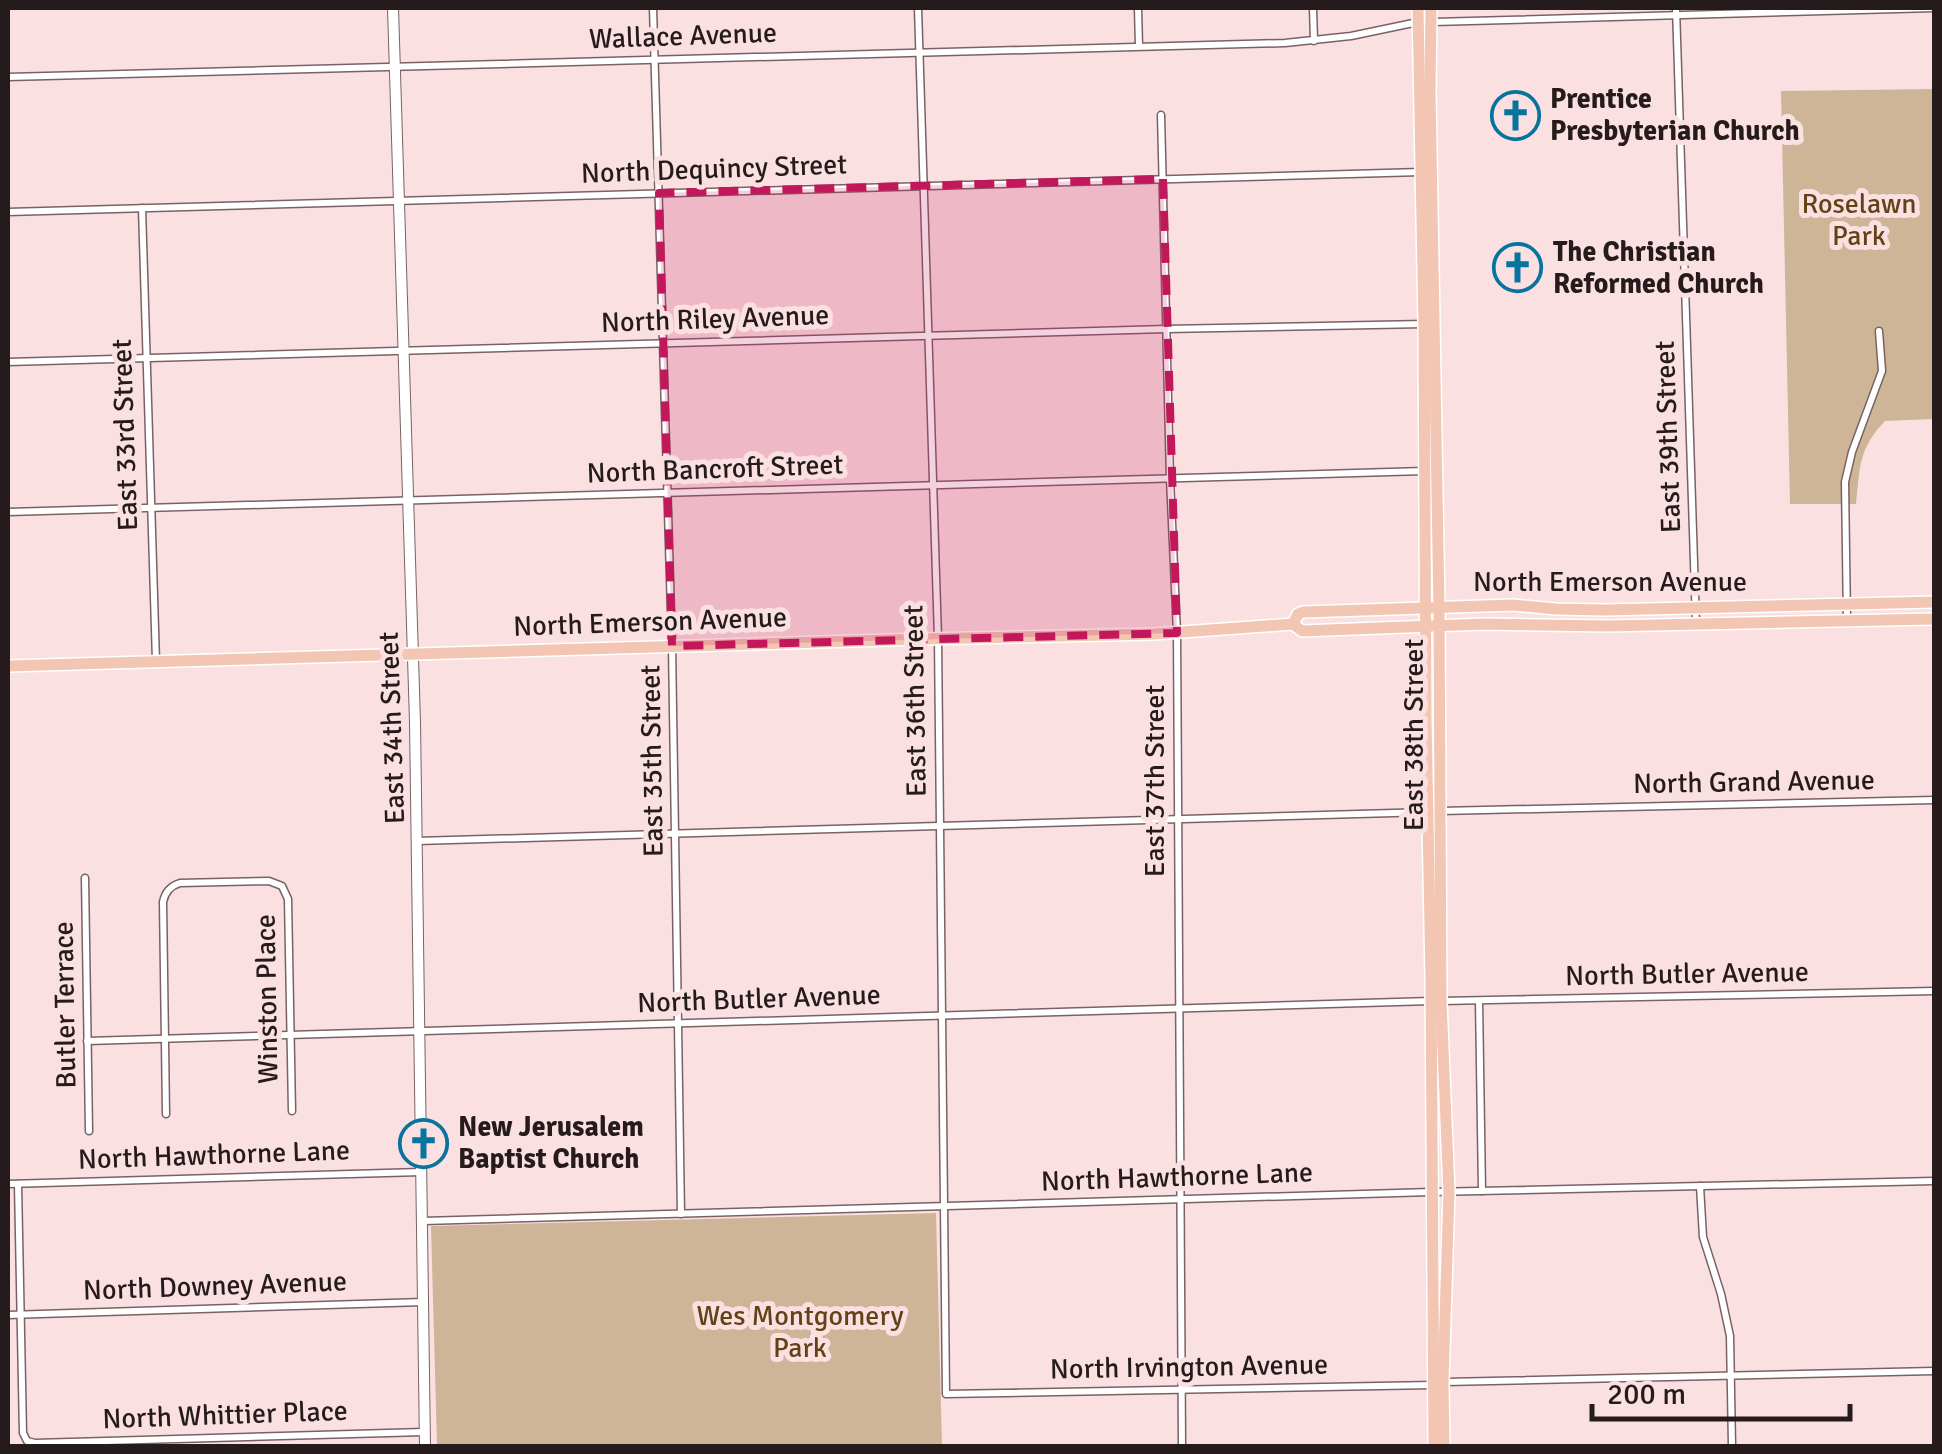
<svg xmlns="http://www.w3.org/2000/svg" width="1942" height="1454" viewBox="0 0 1942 1454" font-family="Signika,sans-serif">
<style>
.green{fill:#cfb598}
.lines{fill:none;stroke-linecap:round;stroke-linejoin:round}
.street-casing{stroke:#796264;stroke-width:9}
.secondary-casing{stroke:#796264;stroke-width:12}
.primary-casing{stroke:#fff;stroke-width:14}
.street{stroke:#fff;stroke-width:6}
.secondary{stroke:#fff;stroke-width:10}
.primary{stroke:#f3c5b3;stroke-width:11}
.marked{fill:#c2185b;fill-opacity:0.2;stroke:#c2185b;stroke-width:8;stroke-dasharray:20 12;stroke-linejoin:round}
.labels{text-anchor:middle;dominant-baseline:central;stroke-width:10;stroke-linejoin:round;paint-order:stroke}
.street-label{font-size:28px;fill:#251b1c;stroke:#fbe0e2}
.poi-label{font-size:28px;font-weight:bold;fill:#251b1c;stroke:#fbe0e2;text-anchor:start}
.park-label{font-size:28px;fill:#634217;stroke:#fbe0e2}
</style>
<rect width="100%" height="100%" fill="#fbe0e2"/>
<g class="green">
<path d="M1934,89v330l-49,2c-27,28 -25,47 -29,83h-66l-9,-413z"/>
<polygon points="936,1213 942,1446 437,1446 431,1226"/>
</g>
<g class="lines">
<defs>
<g id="street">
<polyline points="653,8 672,646 681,1214"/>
<polyline points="918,8 938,638 946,1394 1433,1385"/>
<polyline points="1138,8 1139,46"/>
<polyline points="1313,8 1314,41"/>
<polyline points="1676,8 1696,624"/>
<polyline points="1433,22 1934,8"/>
<polyline points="8,77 1285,43 1351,36 1418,22"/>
<polyline points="1161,115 1170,479 1177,633 1182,1446"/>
<polyline points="142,208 156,661"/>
<polyline points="8,212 1421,172"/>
<polyline points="8,362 1166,329 1424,324"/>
<polyline points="8,512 1424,471"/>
<polyline points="1847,621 1845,482 1852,452 1882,371 1879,331"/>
<polyline points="1441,811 1934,800"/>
<polyline points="417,841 1429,812"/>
<polyline points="85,878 89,1131"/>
<polyline points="1442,1001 1934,991"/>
<polyline points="1479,1001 1482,1191"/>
<polyline points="87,1041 1431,1001"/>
<path d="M166,1114l-3,-212c2,-10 7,-16 17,-19l89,-2 13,5 6,13 4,212"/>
<polyline points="8,1184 421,1172"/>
<polyline points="18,1184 23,1433 27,1441 35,1443 424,1432"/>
<polyline points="1700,1186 1703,1237 1721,1294 1730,1336 1732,1446"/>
<polyline points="423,1221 1431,1192 1934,1181"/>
<polyline points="8,1315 423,1302"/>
<polyline points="1445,1382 1934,1371"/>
</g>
<polyline id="secondary" points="393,8 415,722 425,1446"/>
<g id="primary">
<polyline points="1418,8 1424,324 1426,718 1431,978 1434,1446"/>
<polyline points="1431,8 1430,92 1439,607 1441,1001 1449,1192 1443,1382 1444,1446"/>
<polyline points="1293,624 1298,614 1303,612 1513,605 1556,609 1605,610 1934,602"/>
<polyline points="8,666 924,639 1154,634 1293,624 1302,631 1484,624 1608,626 1934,619"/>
</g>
</defs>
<use href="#street" class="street-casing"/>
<use href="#secondary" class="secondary-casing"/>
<use href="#primary" class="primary-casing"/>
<use href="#street" class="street"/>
<use href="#secondary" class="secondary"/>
<use href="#primary" class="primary"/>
</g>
<path class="marked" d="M1163,179l14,454 -505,13 -13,-453z"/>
<defs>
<symbol id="church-ring" viewBox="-11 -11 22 22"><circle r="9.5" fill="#fbe0e2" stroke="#05749f" stroke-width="1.5"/><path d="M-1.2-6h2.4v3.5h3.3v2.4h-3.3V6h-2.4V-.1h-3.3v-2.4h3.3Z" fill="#05749f"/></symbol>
</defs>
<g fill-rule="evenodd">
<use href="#church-ring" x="1488" y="88" width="55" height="55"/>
<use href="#church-ring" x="1490" y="240" width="55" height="55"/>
<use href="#church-ring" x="396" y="1116" width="55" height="55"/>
</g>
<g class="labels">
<g class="street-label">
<text transform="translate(683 36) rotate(-2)">Wallace Avenue</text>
<text transform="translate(714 169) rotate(-2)">North Dequincy Street</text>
<text transform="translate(715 319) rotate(-2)">North Riley Avenue</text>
<text transform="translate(125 435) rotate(-92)">East 33rd Street</text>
<text transform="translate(1668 437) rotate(-92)">East 39th Street</text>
<text transform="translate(715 469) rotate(-2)">North Bancroft Street</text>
<text x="1610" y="582">North Emerson Avenue</text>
<text transform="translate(650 622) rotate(-2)">North Emerson Avenue</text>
<text transform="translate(915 701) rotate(-91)">East 36th Street</text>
<text transform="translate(392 728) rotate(-92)">East 34th Street</text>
<text transform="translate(1414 735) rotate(-90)">East 38th Street</text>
<text transform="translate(652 761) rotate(-91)">East 35th Street</text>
<text transform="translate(1155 781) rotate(-90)">East 37th Street</text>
<text transform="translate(1754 782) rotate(-1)">North Grand Avenue</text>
<text transform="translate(1687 974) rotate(-1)">North Butler Avenue</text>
<text transform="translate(267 999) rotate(-91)">Winston Place</text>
<text transform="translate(759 999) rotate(-2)">North Butler Avenue</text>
<text transform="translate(65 1005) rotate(-91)">Butler Terrace</text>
<text transform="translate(214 1155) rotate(-2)">North Hawthorne Lane</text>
<text transform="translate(1177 1177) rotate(-2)">North Hawthorne Lane</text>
<text transform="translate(215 1286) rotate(-2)">North Downey Avenue</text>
<text transform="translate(1189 1367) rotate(-1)">North Irvington Avenue</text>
<text transform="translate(225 1415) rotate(-2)">North Whittier Place</text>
</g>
<g class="poi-label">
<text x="1550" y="99">Prentice<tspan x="1550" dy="32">Presbyterian Church</tspan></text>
<text x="1553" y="252">The Christian<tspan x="1553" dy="32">Reformed Church</tspan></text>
<text x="458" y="1127">New Jerusalem<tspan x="458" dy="32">Baptist Church</tspan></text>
</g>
<g class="park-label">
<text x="1859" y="204">Roselawn<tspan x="1859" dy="32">Park</tspan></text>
<text x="800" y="1316">Wes Montgomery<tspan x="800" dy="32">Park</tspan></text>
</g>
</g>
<rect width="1942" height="1454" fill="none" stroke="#251b1c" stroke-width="20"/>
<path d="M1592 1404v15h258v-15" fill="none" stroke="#251b1c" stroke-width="5"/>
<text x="1607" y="1404" font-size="30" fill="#251b1c" stroke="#fbe0e2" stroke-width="8" paint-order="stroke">200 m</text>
</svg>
